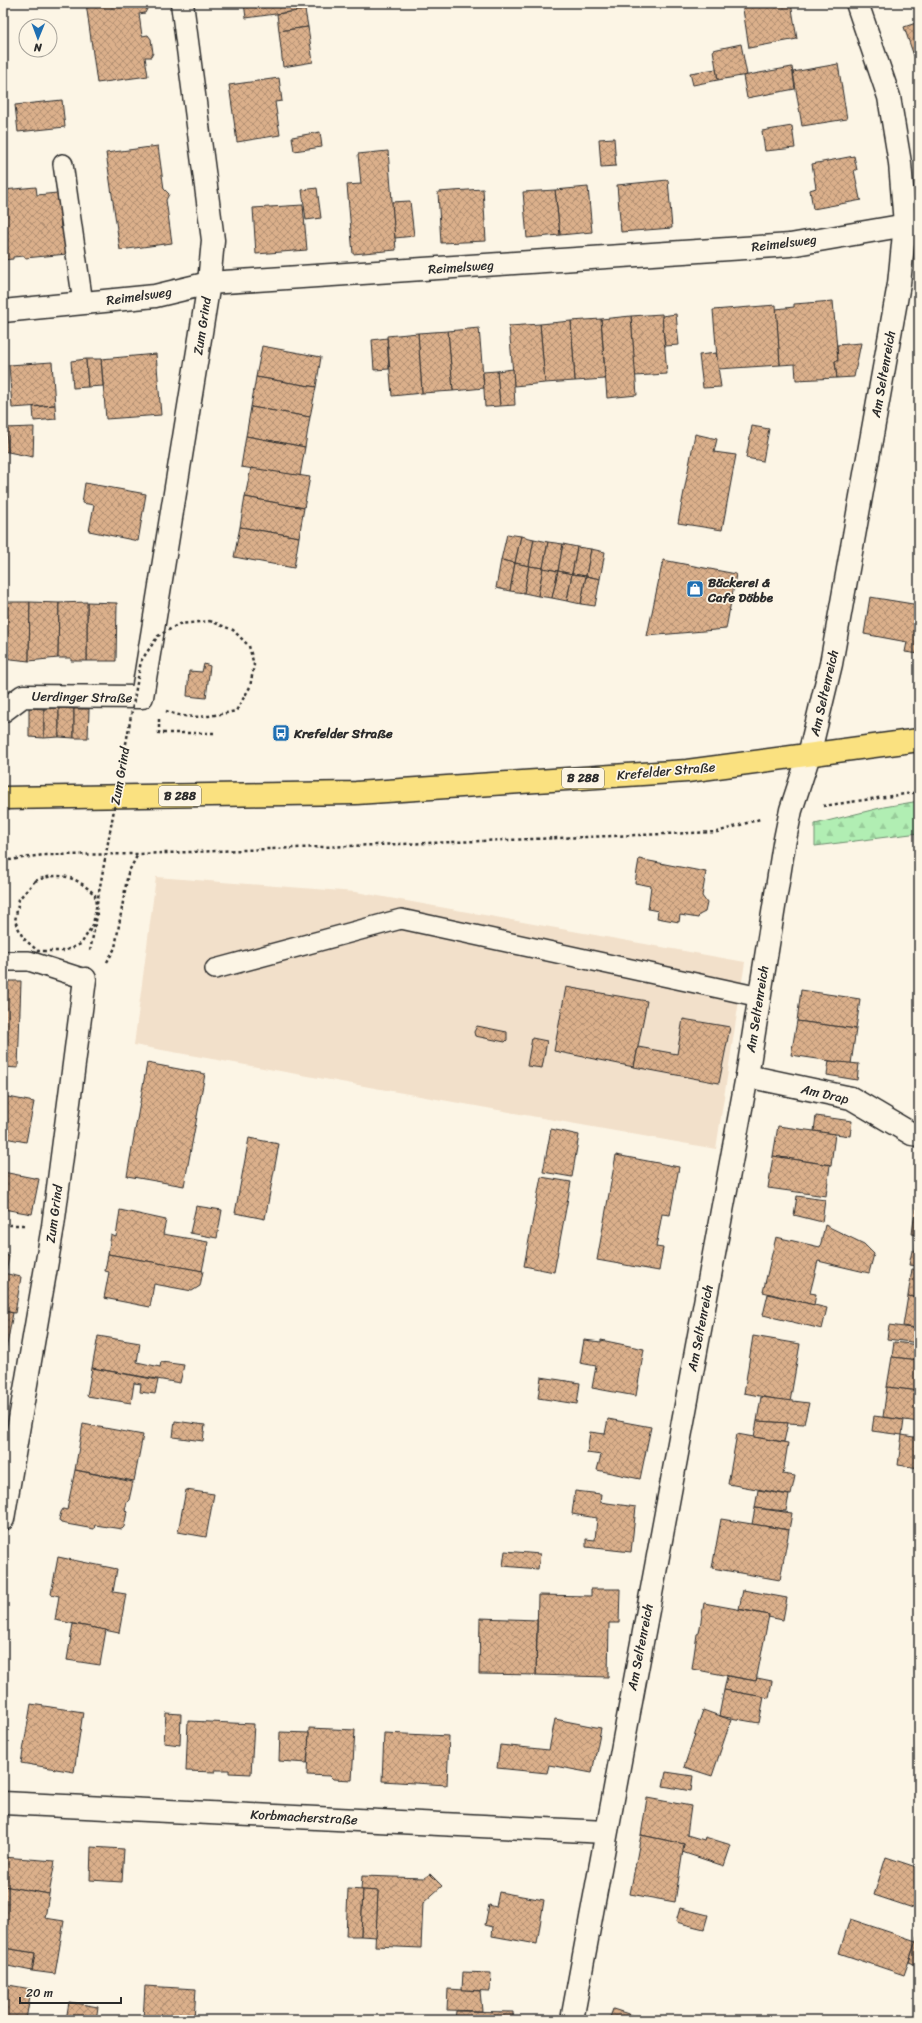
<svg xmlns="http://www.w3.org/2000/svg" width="922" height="2023" viewBox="0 0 922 2023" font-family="Sriracha,sans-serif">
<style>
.built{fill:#f2e0ca}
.forest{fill:url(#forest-firs);stroke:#6e8c6f}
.building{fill:url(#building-cross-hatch);stroke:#2b2b2b}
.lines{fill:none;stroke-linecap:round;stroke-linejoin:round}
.lane-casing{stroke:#2b2b2b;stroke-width:22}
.street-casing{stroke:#2b2b2b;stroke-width:25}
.primary-casing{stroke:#2b2b2b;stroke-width:25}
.path{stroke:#2b2b2b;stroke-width:2.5;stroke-dasharray:3 3;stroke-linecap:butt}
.lane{stroke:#fcf5e5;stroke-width:19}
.street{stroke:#fcf5e5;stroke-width:22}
.primary{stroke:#fae180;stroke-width:22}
.path-bridge{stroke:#2b2b2b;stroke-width:2.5;stroke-dasharray:3 3;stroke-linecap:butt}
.labels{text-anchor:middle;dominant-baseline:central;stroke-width:3.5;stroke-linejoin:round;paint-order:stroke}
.shield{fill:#fcf5e5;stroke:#6a6863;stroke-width:1}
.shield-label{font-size:12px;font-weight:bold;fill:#2b2b2b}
.street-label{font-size:13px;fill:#2b2b2b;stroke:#fcf5e5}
.poi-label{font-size:13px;font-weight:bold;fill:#2b2b2b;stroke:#fcf5e5;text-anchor:start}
</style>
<defs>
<pattern id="forest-firs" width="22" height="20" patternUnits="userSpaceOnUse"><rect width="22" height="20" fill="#b1eeb3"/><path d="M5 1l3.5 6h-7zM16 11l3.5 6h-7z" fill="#98cc9a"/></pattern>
<pattern id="building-cross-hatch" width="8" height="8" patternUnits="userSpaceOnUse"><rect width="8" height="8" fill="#dbb08b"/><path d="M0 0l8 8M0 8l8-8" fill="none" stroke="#b28f72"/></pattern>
</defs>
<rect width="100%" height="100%" fill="#fcf5e5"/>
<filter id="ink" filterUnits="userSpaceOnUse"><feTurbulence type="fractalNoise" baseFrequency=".025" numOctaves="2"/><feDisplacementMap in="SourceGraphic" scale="8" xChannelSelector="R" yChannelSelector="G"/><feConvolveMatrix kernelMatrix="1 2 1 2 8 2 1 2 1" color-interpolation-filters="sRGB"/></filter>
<g filter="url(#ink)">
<polygon class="built" points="156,877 356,892 745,962 716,1149 134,1045"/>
<polygon class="forest" points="919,801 919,833 815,846 815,824 884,807"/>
<g class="building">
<polygon points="86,3 147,3 147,9 145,13 139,14 142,36 148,35 151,39 153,53 151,57 145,57 148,76 97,83"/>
<polygon points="244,3 305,3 305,10 246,18"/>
<polygon points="742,3 791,3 797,39 749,48"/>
<polygon points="305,10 308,27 279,31 277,14"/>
<polygon points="919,22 919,51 913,53 904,27"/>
<polygon points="308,27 313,62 283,67 279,31"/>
<polygon points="741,44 747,75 718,80 713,50"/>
<polygon points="919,51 919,68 913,53"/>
<polygon points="838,64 847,119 802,126 793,72"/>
<polygon points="792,67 795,89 747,98 743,76"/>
<polygon points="716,69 718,80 693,85 690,73"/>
<polygon points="279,78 282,101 275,102 280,135 237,142 229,85"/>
<polygon points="62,100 65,127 18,132 15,105"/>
<polygon points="792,126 795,148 765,151 762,131"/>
<polygon points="320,132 322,147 294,151 292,137"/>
<polygon points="614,138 616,166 601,167 599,139"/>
<polygon points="158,146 164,189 169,194 166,200 172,243 120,250 106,153"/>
<polygon points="388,151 396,250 353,254 347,185 361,184 358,154"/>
<polygon points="854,156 857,170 854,170 860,199 862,200 813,209 810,190 816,188 812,164"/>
<polygon points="668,180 672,228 621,232 617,185"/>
<polygon points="56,185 58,185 61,229 64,228 67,254 25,258 24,256 13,257 13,259 3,260 3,190 36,187 37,195 57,193"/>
<polygon points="588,187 592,232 560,235 555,190"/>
<polygon points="317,188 321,218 306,220 302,190"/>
<polygon points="483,189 486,241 441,243 438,192"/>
<polygon points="555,190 560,235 527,238 523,192"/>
<polygon points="410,201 414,236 395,238 392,202"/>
<polygon points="303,205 307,250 256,254 253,208"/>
<polygon points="833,301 838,361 835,361 837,378 796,380 795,364 780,365 776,309 794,307 794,304"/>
<polygon points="776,305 780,365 718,369 713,310"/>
<polygon points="662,314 667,374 635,376 631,316"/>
<polygon points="676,314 679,345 665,346 662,316"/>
<polygon points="631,316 637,395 607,398 601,319"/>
<polygon points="601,319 605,379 575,381 571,321"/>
<polygon points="571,321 575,381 545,383 540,324"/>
<polygon points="540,324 545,383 514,386 509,326"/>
<polygon points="479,328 484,388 453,391 448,331"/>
<polygon points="448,331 453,391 422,393 418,333"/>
<polygon points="418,333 422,393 392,396 387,336"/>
<polygon points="387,338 389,369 374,370 372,340"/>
<polygon points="861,343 854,377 837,378 835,361 838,361 837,345"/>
<polygon points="262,346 321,357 316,387 256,377"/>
<polygon points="716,353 721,387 703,388 699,355"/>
<polygon points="156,354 161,415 106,419 101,359"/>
<polygon points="86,359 88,387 73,388 71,361"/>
<polygon points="86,359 101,359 103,386 88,387"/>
<polygon points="52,362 55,405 12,408 9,365"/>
<polygon points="513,369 515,405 500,406 497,371"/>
<polygon points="497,371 500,406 485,407 483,372"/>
<polygon points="256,377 316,387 310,417 251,407"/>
<polygon points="55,405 56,419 34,421 33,407"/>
<polygon points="251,407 310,417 305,447 246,436"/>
<polygon points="752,426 769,429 763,461 746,458"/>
<polygon points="34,427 33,457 8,452 6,431 4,431 4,428"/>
<polygon points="3,431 6,431 8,452 3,451"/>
<polygon points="695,434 717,439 714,452 736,455 722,530 678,523"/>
<polygon points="246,436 305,447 300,476 241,467"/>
<polygon points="251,468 310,477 304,508 245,497"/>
<polygon points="85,483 146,494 138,541 89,531 94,505 82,503"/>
<polygon points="245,497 304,508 299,537 240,527"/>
<polygon points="240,527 299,537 294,568 234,557"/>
<polygon points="507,534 521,536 515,563 501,560"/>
<polygon points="521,536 534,539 529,566 515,563"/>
<polygon points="534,539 548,542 543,568 529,566"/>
<polygon points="548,542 563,544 558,571 543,568"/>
<polygon points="563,544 577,547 572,574 558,571"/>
<polygon points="577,547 591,549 586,576 572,574"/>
<polygon points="591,549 605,552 600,579 586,576"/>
<polygon points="501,560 515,563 510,591 496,588"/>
<polygon points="663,560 736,574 726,629 647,636"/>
<polygon points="515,563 529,566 524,593 510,591"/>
<polygon points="529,566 543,568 538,596 524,593"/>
<polygon points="543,568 558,571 552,598 538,596"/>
<polygon points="558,571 572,574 567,601 552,598"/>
<polygon points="572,574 586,576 581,604 567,601"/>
<polygon points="586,576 600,579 595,606 581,604"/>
<polygon points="870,597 919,605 919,654 905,652 907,642 864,634"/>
<polygon points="3,602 30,602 29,661 3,658"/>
<polygon points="30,602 59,603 58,658 29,661"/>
<polygon points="87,602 117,603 116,661 87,661"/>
<polygon points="87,602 87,661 71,661 71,658 58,658 59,603"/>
<polygon points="204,664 210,666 206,698 187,696 189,671 202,672"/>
<polygon points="29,708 44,709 44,738 29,737"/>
<polygon points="59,708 59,737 44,738 44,709"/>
<polygon points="59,708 74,709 74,738 59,737"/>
<polygon points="74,709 89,709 88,738 74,738"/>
<polygon points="639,859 706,872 702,896 707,903 705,912 699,915 698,918 680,915 679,922 657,918 658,911 648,909 651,886 635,883"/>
<polygon points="3,981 21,981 18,1068 3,1067"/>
<polygon points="566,987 647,1001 634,1067 554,1051"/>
<polygon points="801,990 860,999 856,1029 797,1021"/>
<polygon points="683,1019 730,1027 719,1083 634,1067 638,1047 677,1054"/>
<polygon points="797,1021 856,1029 851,1064 791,1055"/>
<polygon points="477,1026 507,1032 507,1040 505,1042 475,1036 474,1032"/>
<polygon points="532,1038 547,1041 542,1068 527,1066"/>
<polygon points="829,1061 859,1064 857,1080 827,1075"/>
<polygon points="147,1063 205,1074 184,1186 127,1176"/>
<polygon points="3,1096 34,1102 26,1142 5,1138 3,1140"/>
<polygon points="816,1116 852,1121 850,1136 814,1131"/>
<polygon points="778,1126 835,1134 831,1165 773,1156"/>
<polygon points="551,1129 579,1135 572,1177 543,1172"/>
<polygon points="249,1138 279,1144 265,1219 235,1213"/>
<polygon points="616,1155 679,1167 670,1215 662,1214 656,1247 663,1248 659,1271 597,1260"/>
<polygon points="773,1156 830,1165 826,1196 768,1188"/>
<polygon points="3,1172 39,1179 32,1214 3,1209"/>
<polygon points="541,1177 571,1182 554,1272 524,1266"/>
<polygon points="797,1196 825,1200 822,1222 794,1215"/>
<polygon points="916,1204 919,1205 919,1235 912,1234"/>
<polygon points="196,1206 222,1210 217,1238 190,1233"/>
<polygon points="120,1210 166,1220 163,1234 208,1242 202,1271 108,1254 111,1235 116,1237"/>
<polygon points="825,1225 864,1244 874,1254 869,1273 818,1261 810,1293 816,1294 814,1305 763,1292 776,1237 820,1247"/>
<polygon points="917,1235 919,1235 919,1251 915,1251"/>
<polygon points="912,1251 919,1251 919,1266 909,1265"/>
<polygon points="108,1254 203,1271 200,1286 192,1291 154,1284 150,1307 104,1298 109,1272 105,1271"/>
<polygon points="3,1255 9,1256 6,1274 3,1273"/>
<polygon points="912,1269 919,1270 919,1298 908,1296"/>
<polygon points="3,1273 21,1277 15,1313 3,1311"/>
<polygon points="768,1294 827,1308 822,1329 763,1315"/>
<polygon points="908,1296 919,1298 919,1329 903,1326"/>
<polygon points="3,1311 13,1313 3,1366"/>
<polygon points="889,1325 919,1329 919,1343 887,1339"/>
<polygon points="98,1336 140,1343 137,1362 160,1367 161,1362 184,1365 180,1383 92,1368"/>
<polygon points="753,1336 800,1344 790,1402 744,1393"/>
<polygon points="584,1340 601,1342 601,1340 644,1349 636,1396 592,1388 596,1366 580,1363"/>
<polygon points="894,1342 919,1345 919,1360 892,1357"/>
<polygon points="892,1357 919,1360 919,1391 887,1387"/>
<polygon points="92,1368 158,1380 155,1394 140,1392 141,1384 134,1383 131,1403 87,1396"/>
<polygon points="541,1377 580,1383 577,1404 538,1398"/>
<polygon points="887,1387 919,1391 919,1422 883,1417"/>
<polygon points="761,1397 809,1403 804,1424 757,1421"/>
<polygon points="874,1416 904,1420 902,1435 872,1431"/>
<polygon points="608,1419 651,1427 640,1479 597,1470 601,1455 587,1453 590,1432 605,1434"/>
<polygon points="175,1421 205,1425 203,1441 173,1437"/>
<polygon points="757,1421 788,1423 784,1442 754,1437"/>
<polygon points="83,1424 143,1435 134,1481 75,1470"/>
<polygon points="737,1434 788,1443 783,1474 795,1476 791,1495 728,1484"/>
<polygon points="902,1435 919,1438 919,1468 898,1465"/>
<polygon points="75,1470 133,1482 129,1500 127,1502 125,1510 127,1512 124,1527 122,1529 95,1525 94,1529 61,1523 59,1520 61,1512 63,1509 67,1510"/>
<polygon points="186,1490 214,1494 206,1537 178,1532"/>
<polygon points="758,1490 789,1495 786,1511 755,1508"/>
<polygon points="575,1491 601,1494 600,1502 636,1507 631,1552 586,1547 586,1539 595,1540 597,1518 572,1514"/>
<polygon points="755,1508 792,1513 789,1530 752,1524"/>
<polygon points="721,1519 789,1530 780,1580 712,1568"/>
<polygon points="505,1551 540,1554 538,1569 503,1566"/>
<polygon points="58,1557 117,1569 113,1592 126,1594 119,1633 55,1620 59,1596 51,1594"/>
<polygon points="591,1589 620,1589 619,1623 609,1623 608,1677 536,1675 538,1595 591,1596"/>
<polygon points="743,1590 787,1598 783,1620 768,1617 769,1615 739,1609"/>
<polygon points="704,1603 769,1615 756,1681 692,1669 697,1634 699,1633"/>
<polygon points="480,1618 537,1620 536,1675 479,1674"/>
<polygon points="73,1624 106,1630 100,1665 67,1660"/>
<polygon points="727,1676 756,1681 757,1678 772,1681 769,1698 724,1690"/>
<polygon points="724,1690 764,1697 759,1723 719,1716"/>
<polygon points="31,1704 83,1712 74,1772 21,1763"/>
<polygon points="703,1710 731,1720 712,1776 684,1767"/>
<polygon points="166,1713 181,1714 180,1745 164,1743"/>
<polygon points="555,1719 601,1728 592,1773 549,1765 547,1773 497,1768 500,1745 549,1750"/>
<polygon points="188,1721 254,1724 251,1774 229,1773 229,1770 215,1770 215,1772 186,1771"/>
<polygon points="309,1728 355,1730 352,1780 333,1779 330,1776 307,1775"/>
<polygon points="280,1732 309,1733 307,1763 279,1761"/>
<polygon points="384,1733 449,1736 447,1785 382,1781"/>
<polygon points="666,1772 693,1776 691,1791 663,1786"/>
<polygon points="647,1798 691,1806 687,1835 704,1840 705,1837 731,1845 724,1866 682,1852 684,1844 641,1835"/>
<polygon points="641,1835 684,1844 675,1902 630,1894"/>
<polygon points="91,1847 124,1849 122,1882 90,1880"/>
<polygon points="3,1857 55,1861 49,1894 3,1886"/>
<polygon points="886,1857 919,1868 919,1902 916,1909 874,1895"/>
<polygon points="430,1874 442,1886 423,1903 421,1948 375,1946 378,1891 361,1890 362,1876 424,1878"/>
<polygon points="3,1886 49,1894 45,1918 64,1921 55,1974 32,1971 35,1953 3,1948"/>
<polygon points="348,1889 363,1890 361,1936 346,1936"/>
<polygon points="363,1890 378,1891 376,1937 361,1936"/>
<polygon points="499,1892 544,1900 537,1944 492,1936 493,1927 485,1925 489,1905 496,1907"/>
<polygon points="680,1908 708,1915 704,1929 676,1922"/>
<polygon points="850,1919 916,1941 904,1975 839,1953"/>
<polygon points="918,1934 919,1934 919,1966 909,1962"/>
<polygon points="3,1948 35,1953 32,1971 3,1965"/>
<polygon points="463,1972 491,1973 490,1991 462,1990"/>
<polygon points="3,1984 31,1989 26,2020 3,2020"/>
<polygon points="145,1986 196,1989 194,2020 143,2020"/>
<polygon points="448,1989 480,1991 482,2011 447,2010"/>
<polygon points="69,2002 98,2007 96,2020 66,2020"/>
<polygon points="613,2009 641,2018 640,2020 609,2020"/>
<polygon points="456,2011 513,2012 513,2020 455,2020"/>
</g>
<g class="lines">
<defs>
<g id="lane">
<polyline points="63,164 83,303"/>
<polyline points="3,961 29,961 85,979"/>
<polyline points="215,969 401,919 760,997"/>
</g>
<g id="street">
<polyline points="3,311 155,296 209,283 790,245 918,223"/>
<polyline points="3,711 23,696 142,697 209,283 213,240 182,3"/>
<polyline points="747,1076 851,1098 912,1134 919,1135"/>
<polyline points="3,1519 53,1226 85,979"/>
<polyline points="3,1803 606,1832"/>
<polyline points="572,2020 747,1076 784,844 791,810 809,755 831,664 899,284 905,224 900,163 889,97 857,3"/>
</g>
<polyline id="primary" points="3,798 356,793 687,771 919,740"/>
</defs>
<use href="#lane" class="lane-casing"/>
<use href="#street" class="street-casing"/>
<use href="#primary" class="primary-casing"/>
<g class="path">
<path d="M166,711c24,10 45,5 70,0l14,-24 4,-22 -5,-19 -16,-16 -23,-9"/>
<polyline points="159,719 159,733 215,733"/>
<polyline points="823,806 919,792"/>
<polyline points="3,861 43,855 138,854 717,832 760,819"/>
<path d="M35,881c25,-10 41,-5 60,14l2,21 -7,35"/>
<polyline points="107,962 115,948 128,873 138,854"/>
<polyline points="3,1225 24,1225"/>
</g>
<use href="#lane" class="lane"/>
<use href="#street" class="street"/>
<use href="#primary" class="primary"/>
<polyline class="path-bridge" points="35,881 19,899 15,921 23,938 38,951 64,951 81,944 93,925 141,661 158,636 179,624 210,621"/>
</g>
</g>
<defs>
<symbol id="shop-square" viewBox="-11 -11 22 22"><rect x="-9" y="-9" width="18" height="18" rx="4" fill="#1f6fb2" stroke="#fcf5e5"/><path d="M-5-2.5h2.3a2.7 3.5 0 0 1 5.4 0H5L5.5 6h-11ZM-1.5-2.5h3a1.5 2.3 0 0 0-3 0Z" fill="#fff"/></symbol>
<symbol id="bus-square" viewBox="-11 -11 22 22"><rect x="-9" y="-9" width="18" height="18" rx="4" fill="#1f6fb2" stroke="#fcf5e5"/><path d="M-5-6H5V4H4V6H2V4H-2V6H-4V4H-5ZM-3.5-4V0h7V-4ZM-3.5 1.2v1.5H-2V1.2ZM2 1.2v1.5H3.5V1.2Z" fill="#fff"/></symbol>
</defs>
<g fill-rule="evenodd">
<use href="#shop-square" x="685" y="579" width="20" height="20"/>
<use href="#bus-square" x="271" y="723" width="20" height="20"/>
</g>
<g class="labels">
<g class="shield">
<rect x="562" y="768" width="42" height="20" rx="3"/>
<rect x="159" y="786" width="42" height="20" rx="3"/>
</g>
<g class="shield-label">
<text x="583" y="778">B 288</text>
<text x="180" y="796">B 288</text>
</g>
<g class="street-label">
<text transform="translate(784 243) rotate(-7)">Reimelsweg</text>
<text transform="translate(461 267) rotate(-4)">Reimelsweg</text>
<text transform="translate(139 296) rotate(-8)">Reimelsweg</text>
<text transform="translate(202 326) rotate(-81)">Zum Grind</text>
<text transform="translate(883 374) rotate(-80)">Am Seltenreich</text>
<text transform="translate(824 693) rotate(-77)">Am Seltenreich</text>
<text transform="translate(82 697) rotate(1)">Uerdinger Straße</text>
<text transform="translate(666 771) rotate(-5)">Krefelder Straße</text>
<text transform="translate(120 776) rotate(-80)">Zum Grind</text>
<text transform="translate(757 1009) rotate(-81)">Am Seltenreich</text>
<text transform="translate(825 1094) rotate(13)">Am Drap</text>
<text transform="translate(54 1214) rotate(-82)">Zum Grind</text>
<text transform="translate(700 1328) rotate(-79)">Am Seltenreich</text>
<text transform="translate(640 1647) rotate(-79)">Am Seltenreich</text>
<text transform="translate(304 1817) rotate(3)">Korbmacherstraße</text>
</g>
<g class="poi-label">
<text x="708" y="582">Bäckerei &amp;<tspan x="708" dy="15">Cafe Döbbe</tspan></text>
<text x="294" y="733">Krefelder Straße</text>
</g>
</g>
<rect width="922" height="2023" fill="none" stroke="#fcf5e5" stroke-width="16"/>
<rect x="8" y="8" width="906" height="2007" fill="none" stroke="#2b2b2b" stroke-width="1.5" filter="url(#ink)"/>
<g transform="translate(38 38) rotate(181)"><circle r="19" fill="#fcf5e5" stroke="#a8a49b"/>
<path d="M0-3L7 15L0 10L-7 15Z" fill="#1f6fb2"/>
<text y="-6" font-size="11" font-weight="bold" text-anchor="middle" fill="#2b2b2b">N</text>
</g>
<path d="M20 1997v6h101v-6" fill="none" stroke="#2b2b2b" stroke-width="2"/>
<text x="26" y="1997" font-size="12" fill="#2b2b2b" stroke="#fcf5e5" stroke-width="3" paint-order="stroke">20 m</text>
</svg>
